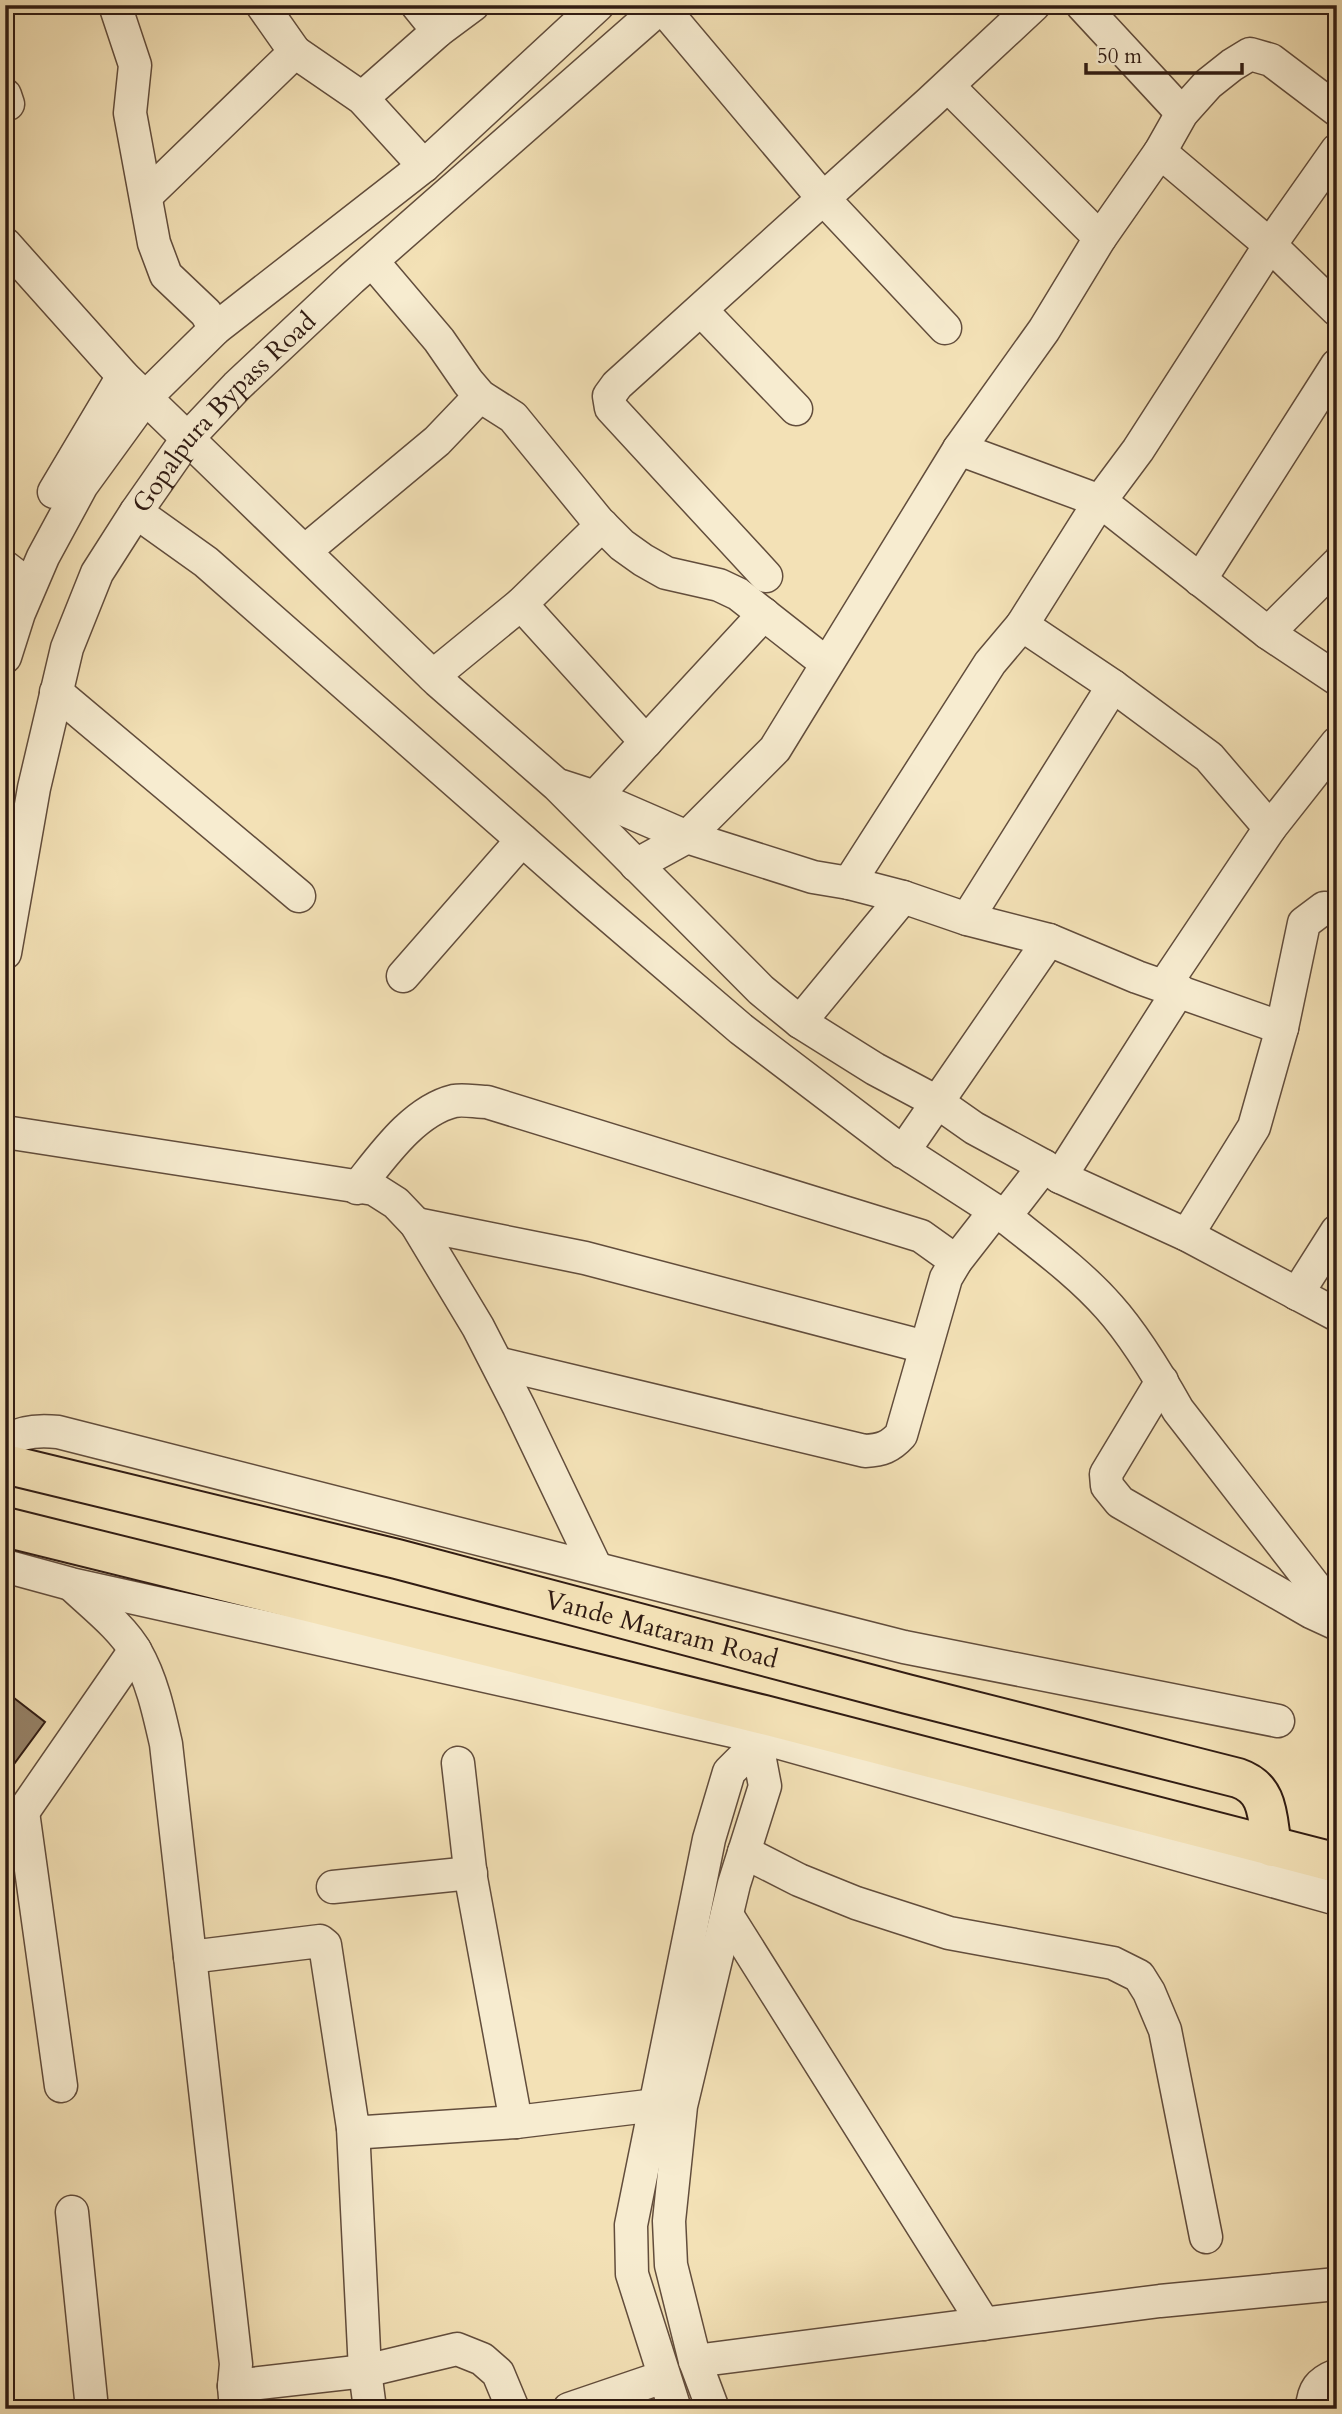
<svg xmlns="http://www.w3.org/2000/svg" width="1342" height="2414" viewBox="0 0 1342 2414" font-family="Cardo,serif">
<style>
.building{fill:#968268;stroke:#311c13;stroke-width:2}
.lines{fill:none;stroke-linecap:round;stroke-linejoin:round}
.minor-casing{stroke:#624d3c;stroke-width:35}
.major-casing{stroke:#311c13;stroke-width:42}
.minor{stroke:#f7ecd0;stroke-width:32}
.major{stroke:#f3e1b6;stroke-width:38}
.labels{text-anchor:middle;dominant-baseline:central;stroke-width:7;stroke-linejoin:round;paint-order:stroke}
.street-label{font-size:26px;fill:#311c13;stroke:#f7ecd0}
</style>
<rect width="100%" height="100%" fill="#f3e1b6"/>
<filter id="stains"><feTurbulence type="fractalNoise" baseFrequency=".00286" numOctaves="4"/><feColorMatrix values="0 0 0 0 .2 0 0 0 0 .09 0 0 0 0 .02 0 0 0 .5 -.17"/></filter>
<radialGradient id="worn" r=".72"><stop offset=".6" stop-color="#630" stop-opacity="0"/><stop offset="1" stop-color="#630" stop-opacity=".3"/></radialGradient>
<polygon class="building" points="5,1691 45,1722 14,1764 5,1757"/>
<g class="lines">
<defs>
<g id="minor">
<polyline points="115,5 135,65 130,113 154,243 166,275 206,313 215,329"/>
<polyline points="262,5 295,52"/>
<polyline points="417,5 438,31"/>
<polyline points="1082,5 1182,113"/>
<polyline points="662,7 822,197 945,328"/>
<polyline points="948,86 1100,238"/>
<polyline points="5,95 8,104"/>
<polyline points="362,98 438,31 473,5"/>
<polyline points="1160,152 1270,245 1337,310"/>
<polyline points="146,196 295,52 362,98 424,166"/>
<polyline points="5,244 123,376 438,681 557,785 761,990 800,1022 875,1069 937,1102 974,1128 1044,1166 1060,1177 1187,1235 1337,1315"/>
<polyline points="372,261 439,340 468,382 480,396 513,417 598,521 622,545 643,560 666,573 719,585 738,594 826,663"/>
<polyline points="701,310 796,409"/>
<polyline points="959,449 1100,501 1268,633 1337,679"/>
<polyline points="54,492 123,376"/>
<polyline points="136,512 206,562 587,897 741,1029 895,1146 1008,1219"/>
<polyline points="305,551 437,441 480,396"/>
<polyline points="5,567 18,577"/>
<polyline points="766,576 611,408 609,396 617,385 930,102 1034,5"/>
<polyline points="1200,580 1337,365"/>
<polyline points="521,604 646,742"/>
<polyline points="1268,633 1337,564"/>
<polyline points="5,657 19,613 43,557 82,485 146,397 215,329 424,166 598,5"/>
<polyline points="433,676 521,604 602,525"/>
<polyline points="1113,686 1209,757 1270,828"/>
<polyline points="56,692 299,896"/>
<polyline points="561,786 595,797 687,837 813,877 849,883 903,897 967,919 1049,940 1137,977 1282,1028"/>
<polyline points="595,797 764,614"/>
<polyline points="636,865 687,837 775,749 959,449 1044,330 1100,238 1160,152 1182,113 1208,84 1232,65 1250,54 1271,60 1337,110"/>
<polyline points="849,883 990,663 1022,625 1100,501 1138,450 1270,245 1337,150"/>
<polyline points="967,919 1113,686 1022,625"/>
<path id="s1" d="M5,953l29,-165 33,-140 30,-75 39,-61 51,-73 50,-53 114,-107 312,-274"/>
<polyline points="403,976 522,840"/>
<polyline points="1164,986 1270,828 1337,743"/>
<polyline points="800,1022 903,897"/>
<polyline points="5,1132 374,1189 396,1203 416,1224 478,1327 519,1407 596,1568"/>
<polyline points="903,1152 1049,940"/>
<path d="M1044,1166l-31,40 -5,13c35,28 72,55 101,88 25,28 51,71 69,103l159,205"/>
<polyline points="1060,1177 1179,990"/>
<path d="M357,1188c25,-31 56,-77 97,-87 10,-2 22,1 33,1l434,134 35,25"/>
<polyline points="416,1224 585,1258 925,1347"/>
<polyline points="1187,1235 1254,1127 1282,1028 1304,923 1324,908 1337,909"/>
<polyline points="1297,1294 1337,1231"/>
<path d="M497,1363l368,88c17,-1 25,-4 36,-16l45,-157 10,-17 39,-50"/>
<polyline points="1162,1381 1106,1474 1107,1486 1120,1502 1311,1612 1337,1624"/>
<path d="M5,1442c15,-11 35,-12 53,-10l846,215 374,74"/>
<polyline points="5,1566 71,1584 759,1737 1337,1899"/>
<path d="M72,1585c20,19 51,43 64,67 16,28 23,61 30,92l70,620 -2,22 2,23"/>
<polyline points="458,1763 471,1878 516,2122"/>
<polyline points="23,1812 61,2086"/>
<polyline points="7,1822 23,1812 135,1650"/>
<polyline points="744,1852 799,1880 856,1903 949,1933 1113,1963 1139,1976 1149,1992 1165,2030 1206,2237"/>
<polyline points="333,1887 471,1873"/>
<polyline points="727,1915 984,2324"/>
<polyline points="190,1957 320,1941 325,1945 353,2128 366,2132 516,2122 656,2105"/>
<polyline points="353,2128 365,2371 370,2409"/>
<polyline points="72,2212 92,2409"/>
<polyline points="695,2361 1160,2301 1337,2284"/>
<polyline points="234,2386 365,2371 457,2349 482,2359 498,2373 513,2409"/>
<polyline points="569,2409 663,2377"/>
<polyline points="675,2409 632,2274 631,2225 709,1839 729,1772 757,1744"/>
<polyline points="713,2409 695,2361 671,2265 669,2221 681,2106 734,1884 765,1786 757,1744 763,1719"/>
<path d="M1312,2409c1,-19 7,-27 25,-34"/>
</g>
<g id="major">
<path id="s2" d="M5,1464l392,95 510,135 331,84c32,11 29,40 34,69"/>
<polyline points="5,1527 764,1715 1337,1863"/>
</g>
</defs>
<use href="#minor" class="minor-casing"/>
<use href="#major" class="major-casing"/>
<use href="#minor" class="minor"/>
<use href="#major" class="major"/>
</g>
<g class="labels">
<g class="street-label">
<text stroke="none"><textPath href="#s1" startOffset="598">Gopalpura Bypass Road</textPath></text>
<text stroke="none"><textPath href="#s2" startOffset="677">Vande Mataram Road</textPath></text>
</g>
</g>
<rect width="1342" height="2414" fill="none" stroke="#f3e1b6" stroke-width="28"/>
<rect x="7" y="7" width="1328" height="2400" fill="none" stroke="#311c13" stroke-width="3.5"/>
<rect x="14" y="14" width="1314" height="2386" fill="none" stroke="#311c13" stroke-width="2"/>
<path d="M1086 63v10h156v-10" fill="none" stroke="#311c13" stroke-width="3.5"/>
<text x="1097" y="63" font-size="21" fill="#311c13" stroke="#f7ecd0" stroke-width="5" paint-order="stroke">50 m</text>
<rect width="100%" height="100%" filter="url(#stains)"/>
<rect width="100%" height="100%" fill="url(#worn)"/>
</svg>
